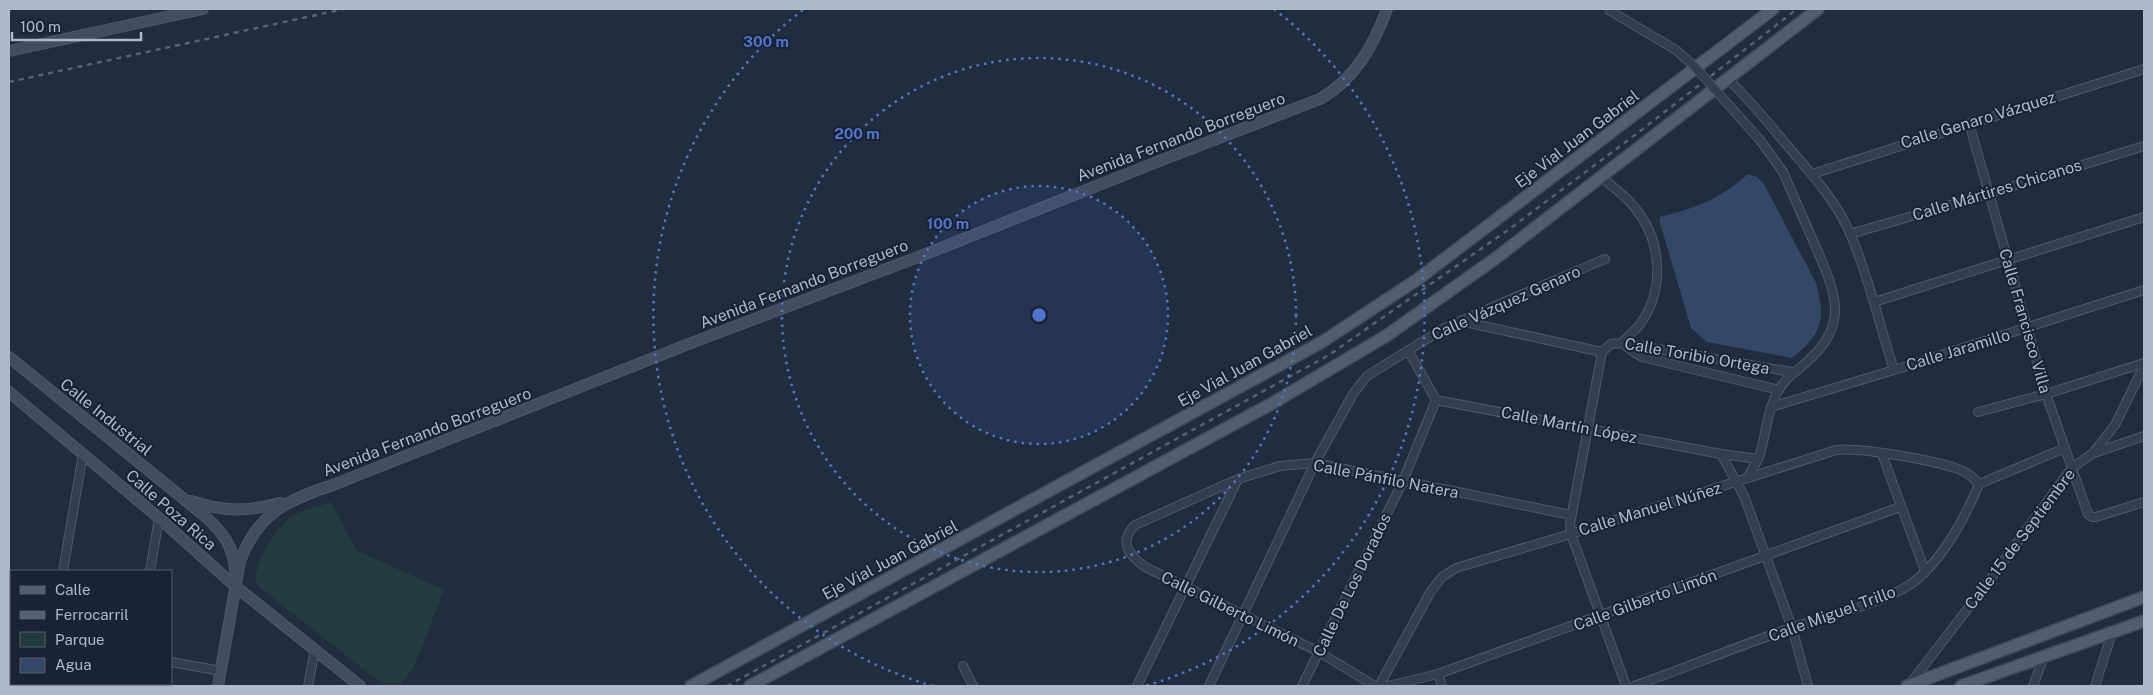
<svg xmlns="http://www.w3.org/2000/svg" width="2153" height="695" viewBox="0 0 2153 695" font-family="'Public Sans',sans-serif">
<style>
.green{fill:#223b3e}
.water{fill:#324866}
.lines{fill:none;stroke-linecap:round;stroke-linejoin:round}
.street-casing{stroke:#4f5967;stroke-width:10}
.secondary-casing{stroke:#4f5967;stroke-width:12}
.primary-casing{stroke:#404a58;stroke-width:14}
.street{stroke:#343e4d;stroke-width:8}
.secondary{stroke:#424d60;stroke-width:10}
.primary{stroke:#525d6d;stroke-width:11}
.rail{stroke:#566274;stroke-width:2.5;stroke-dasharray:5 5;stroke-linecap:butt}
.street-bridge-casing{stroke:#4f5967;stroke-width:10;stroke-linecap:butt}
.street-bridge{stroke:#343e4d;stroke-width:8}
.ring{fill:none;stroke:#5073d2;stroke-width:2.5;stroke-dasharray:2.5 5}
.labels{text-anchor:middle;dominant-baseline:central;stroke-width:4;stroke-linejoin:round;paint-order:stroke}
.street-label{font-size:16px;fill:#afb9c8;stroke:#1a2331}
.centre{fill:#5073d2;stroke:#1a2331;stroke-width:2.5}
.ring-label{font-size:15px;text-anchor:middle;font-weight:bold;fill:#5073d2;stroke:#1a2331;stroke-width:4;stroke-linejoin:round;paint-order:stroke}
</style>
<rect width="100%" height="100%" fill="#202d3d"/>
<path class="green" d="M331,502l25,48 88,40 -31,79 -14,17h-14l-126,-99 -4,-7c3,-22 20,-53 39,-65 10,-6 26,-9 37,-13z"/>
<path class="water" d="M1748,174l9,3 7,7 52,99c10,37 6,51 -24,75l-85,-16 -16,-14 -31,-105v-6c36,-9 60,-18 88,-43z"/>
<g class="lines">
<defs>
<g id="street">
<path d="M1728,79c23,22 42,46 63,71 22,26 45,51 59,83 19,44 29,91 44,137"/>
<polyline points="1969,123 2046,394 2088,514 2092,517 2096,517 2144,502"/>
<polyline points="1812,174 2144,69"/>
<path d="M1601,177c12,10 25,19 34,31 27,33 30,80 6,115 -5,7 -13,13 -19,20"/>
<polyline points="1850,234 1988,194 2144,146"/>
<polyline points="1874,302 2144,217"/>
<polyline points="1460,321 1602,352"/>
<polyline points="1622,343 1631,350 1642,357 1779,390"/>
<polyline points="1408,350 1436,400 1721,454 1758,459"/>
<polyline points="1602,352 1570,524 1571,534 1626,686"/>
<polyline points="1602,352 1611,344 1622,343 1792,372"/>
<polyline points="1771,407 1894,370 2144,290"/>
<polyline points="1978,412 2046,394 2144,363"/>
<polyline points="2094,453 2144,436"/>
<polyline points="1721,454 1744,496 1792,628 1808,686"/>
<polyline points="1882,454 1925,571"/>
<path d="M1748,477c3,-6 8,-13 11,-20 7,-20 7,-43 17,-62 10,-20 20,-22 34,-36 38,-35 26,-65 8,-107"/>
<polyline points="63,571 83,454"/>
<polyline points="150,571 159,518"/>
<polyline points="9,636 11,637"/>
<polyline points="171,662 221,671"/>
<polyline points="963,666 973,686"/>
<polyline points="1438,674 1442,686"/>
<polyline points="1909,685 1989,581 2071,469 2093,453 2115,425 2144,366"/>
<polyline points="43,686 44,684"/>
<polyline points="132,686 132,684"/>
<polyline points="308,686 315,649"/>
<polyline points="1137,686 1238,479"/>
<polyline points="1209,686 1315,463 1353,394 1367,376 1446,327 1605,259"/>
<polyline points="1302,686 1403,481 1436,400"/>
<path d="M1375,686l-56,-34 -174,-85c-16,-12 -27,-25 -10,-42l103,-46 42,-13 35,-3 256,52"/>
<path d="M1379,686l52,-95 11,-14 14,-9 115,-34 265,-84c23,-3 107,11 129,22 5,3 10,7 14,12"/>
<polyline points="1388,686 1438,674 1900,507"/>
<path d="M1634,686c54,-19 107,-41 160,-59 34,-11 94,-25 121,-46 28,-22 51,-65 64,-97l86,-36"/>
<polyline points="2033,686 2044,656"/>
<polyline points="2095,686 2112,633"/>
</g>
<g id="secondary">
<polyline points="9,51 203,9"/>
<path d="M9,357l197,160c17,16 28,30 29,53"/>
<polyline points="9,392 159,518 235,586 360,686"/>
<path d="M191,501c33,11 55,11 89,2"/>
<path d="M218,686l22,-125c18,-48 47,-61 93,-76l353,-140 227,-86 249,-99 158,-61c35,-20 54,-54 67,-90"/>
</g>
<g id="primary">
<polyline points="691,686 1322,342 1418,279 1773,9"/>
<polyline points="750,686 1271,404 1386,336 1496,258 1818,9"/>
<polyline points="1907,686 2144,597"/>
<polyline points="1961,686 2144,621"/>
</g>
</defs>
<use href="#street" class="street-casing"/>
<use href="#secondary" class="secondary-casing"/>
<use href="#primary" class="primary-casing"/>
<use href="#street" class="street"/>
<use href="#secondary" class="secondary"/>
<use href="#primary" class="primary"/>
<g class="rail">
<polyline points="9,82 344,9"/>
<polyline points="727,686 1329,355 1508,230 1635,135 1797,9"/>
</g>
<defs>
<polyline id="street-bridge" points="1607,9 1676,50 1694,66 1760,140 1783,172 1818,252"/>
</defs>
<use href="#street-bridge" class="street-bridge-casing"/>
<use href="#street-bridge" class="street-bridge"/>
</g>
<circle cx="1039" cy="315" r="129" fill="#5073d2" fill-opacity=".12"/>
<g class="ring">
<circle cx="1039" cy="315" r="129"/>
<circle cx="1039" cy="315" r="257"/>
<path d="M933 686A386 386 0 0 1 804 9M1274 9A386 386 0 0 1 1145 686"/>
</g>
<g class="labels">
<g class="street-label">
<text transform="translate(1978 120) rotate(-17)">Calle Genaro Vázquez</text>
<text transform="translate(1181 137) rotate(-21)">Avenida Fernando Borreguero</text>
<text transform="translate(1577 139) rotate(-37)">Eje Vial Juan Gabriel</text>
<text transform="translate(1997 190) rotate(-17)">Calle Mártires Chicanos</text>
<text transform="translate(804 284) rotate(-21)">Avenida Fernando Borreguero</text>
<text transform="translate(1506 303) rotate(-24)">Calle Vázquez Genaro</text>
<text transform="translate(2025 321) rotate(74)">Calle Francisco Villa</text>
<text transform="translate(1958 350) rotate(-17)">Calle Jaramillo</text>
<text transform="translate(1697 356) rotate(10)">Calle Toribio Ortega</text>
<text transform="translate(1245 366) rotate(-29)">Eje Vial Juan Gabriel</text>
<text transform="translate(106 417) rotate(39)">Calle Industrial</text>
<text transform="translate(1569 425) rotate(11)">Calle Martín López</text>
<text transform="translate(427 432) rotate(-21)">Avenida Fernando Borreguero</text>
<text transform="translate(1386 479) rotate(11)">Calle Pánfilo Natera</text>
<text transform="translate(1650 509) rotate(-17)">Calle Manuel Núñez</text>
<text transform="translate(171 510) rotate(41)">Calle Poza Rica</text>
<text transform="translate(2020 539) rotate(-53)">Calle 15 de Septiembre</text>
<text transform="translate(890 560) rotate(-28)">Eje Vial Juan Gabriel</text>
<text transform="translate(1352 585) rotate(-64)">Calle De Los Dorados</text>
<text transform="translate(1645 600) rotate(-20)">Calle Gilberto Limón</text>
<text transform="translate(1230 609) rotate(26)">Calle Gilberto Limón</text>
<text transform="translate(1832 614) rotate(-20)">Calle Miguel Trillo</text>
</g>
</g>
<circle cx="1039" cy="315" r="8" class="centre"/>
<g class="ring-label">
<text x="766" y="47">300 m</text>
<text x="857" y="139">200 m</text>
<text x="948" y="229">100 m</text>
</g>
<rect width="2153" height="695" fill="none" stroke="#afb9c8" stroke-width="20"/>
<rect x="10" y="570" width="162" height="115" fill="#1a2331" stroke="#565f6d"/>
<rect x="20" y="586" width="25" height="8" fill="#525d6d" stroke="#565f6d"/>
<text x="55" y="595" font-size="15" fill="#afb9c8">Calle</text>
<rect x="20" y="611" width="25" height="8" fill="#566274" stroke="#565f6d"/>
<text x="55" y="620" font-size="15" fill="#afb9c8">Ferrocarril</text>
<rect x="20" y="632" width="25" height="15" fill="#223b3e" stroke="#565f6d"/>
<text x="55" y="645" font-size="15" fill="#afb9c8">Parque</text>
<rect x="20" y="658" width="25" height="15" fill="#324866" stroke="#565f6d"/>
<text x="55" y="670" font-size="15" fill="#afb9c8">Agua</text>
<path d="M12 32v8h129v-8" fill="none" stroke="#afb9c8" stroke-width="2.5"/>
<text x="20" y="32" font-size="15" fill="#afb9c8" stroke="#1a2331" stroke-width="4" paint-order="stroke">100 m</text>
</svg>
